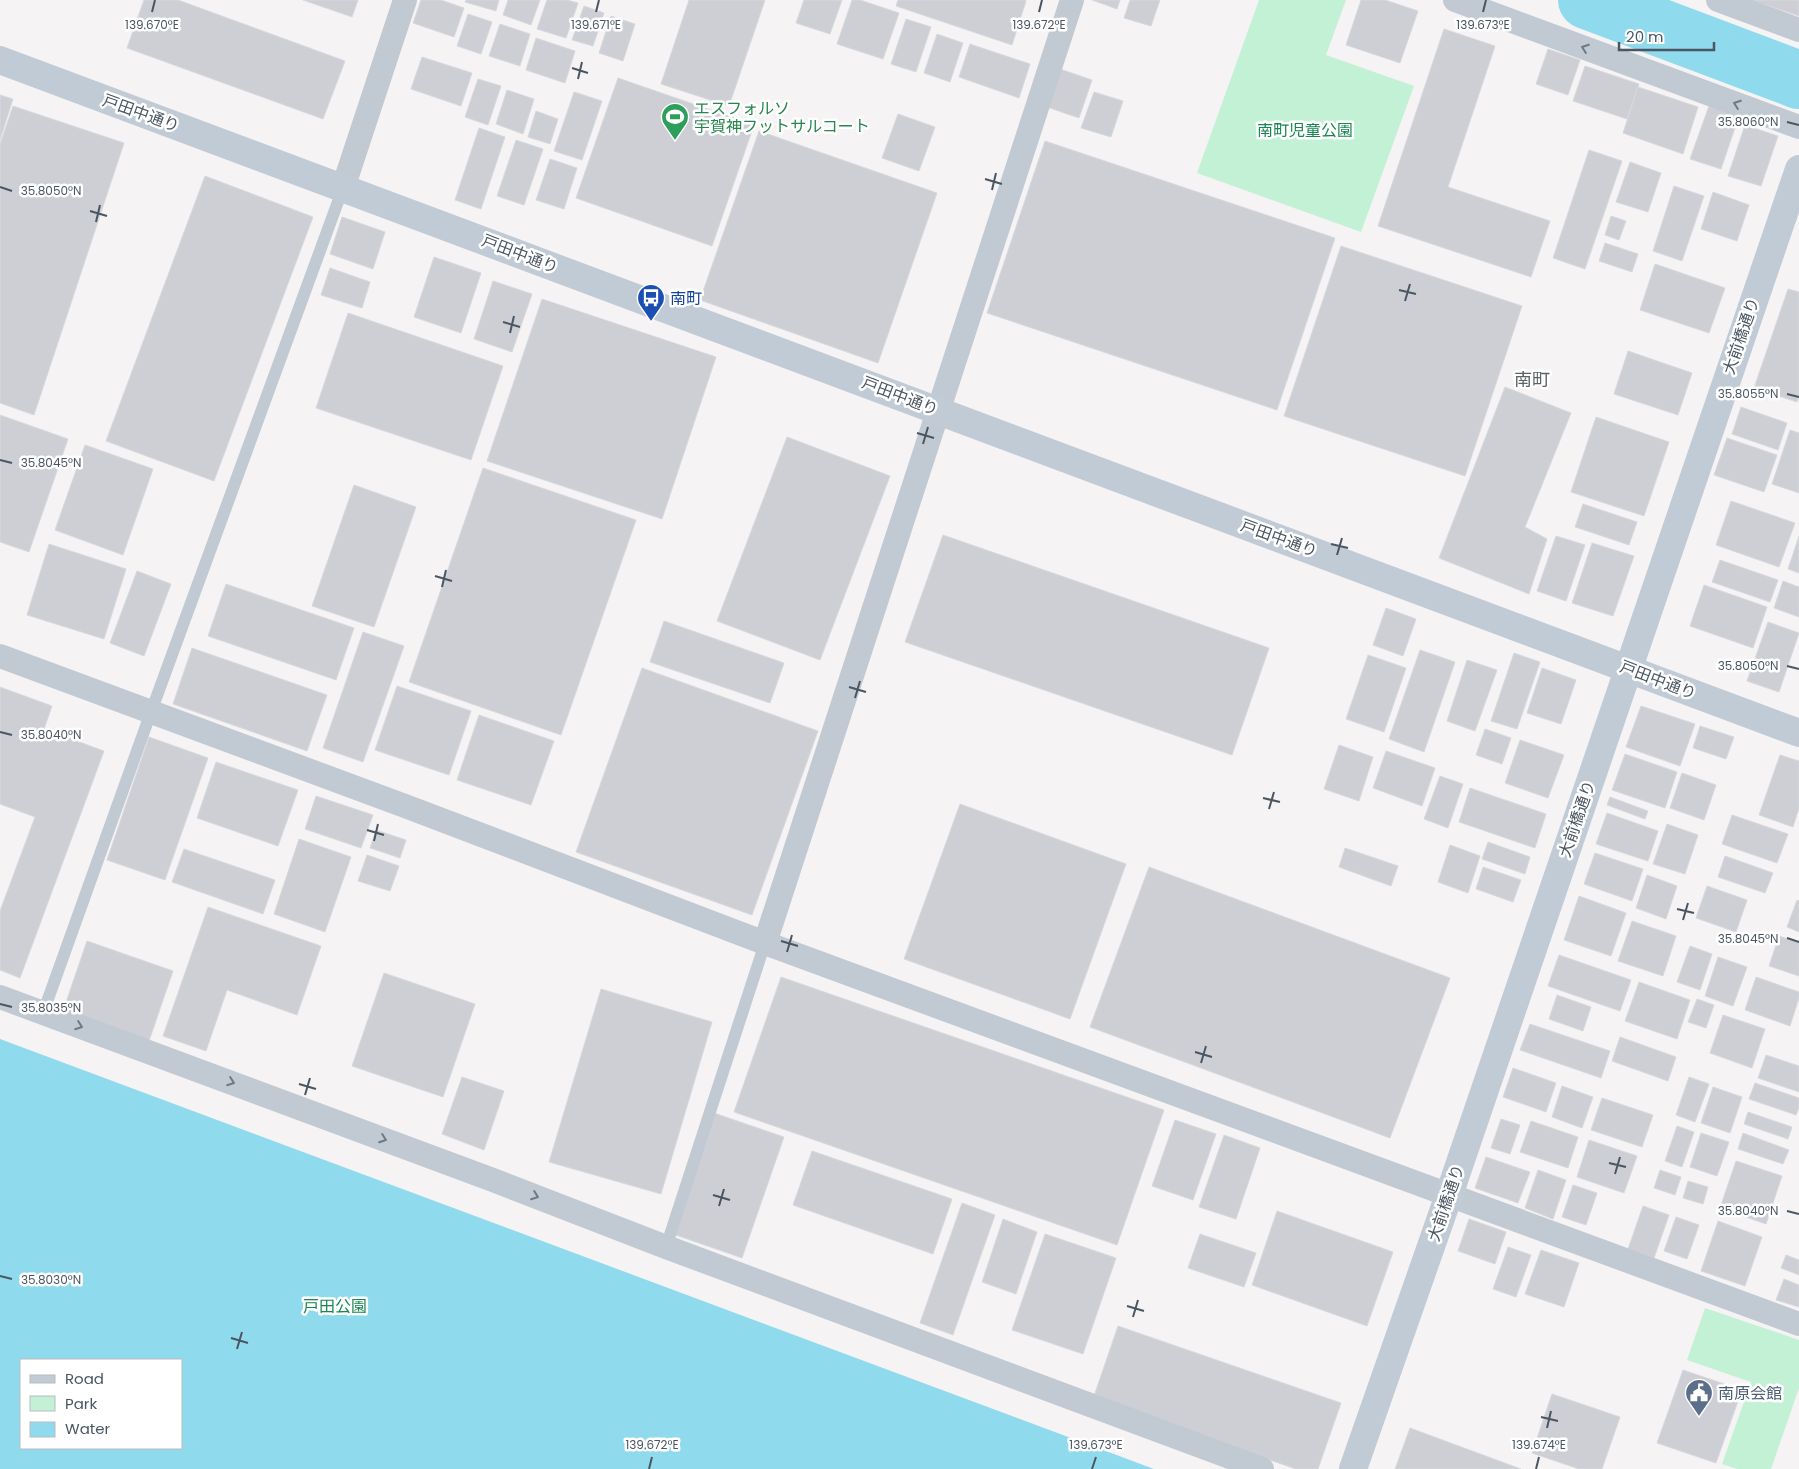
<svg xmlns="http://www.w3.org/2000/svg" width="1799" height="1469" viewBox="0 0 1799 1469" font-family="Poppins,'Noto Sans JP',sans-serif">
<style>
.green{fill:#c3f1d5}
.water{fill:#90daee;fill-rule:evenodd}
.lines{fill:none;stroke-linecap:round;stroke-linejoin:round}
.river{stroke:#90daee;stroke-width:58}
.building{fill:#cdcfd5;stroke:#d7d9de}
.lane{stroke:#c1cad2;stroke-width:12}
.street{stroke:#c1cad2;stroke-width:24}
.secondary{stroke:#c1cbd6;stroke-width:28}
.oneway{stroke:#6e7983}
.ticks{fill:none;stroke:#4a5661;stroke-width:2}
.labels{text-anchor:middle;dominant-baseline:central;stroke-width:5;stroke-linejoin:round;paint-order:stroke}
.leisure-label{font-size:16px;fill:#27864d;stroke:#fff;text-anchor:start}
.street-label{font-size:16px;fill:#4a5661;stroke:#fff}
.park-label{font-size:16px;fill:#17864f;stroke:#fff}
.transit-label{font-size:16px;fill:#164399;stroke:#fff;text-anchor:start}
.service-label{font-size:16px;fill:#4e5e75;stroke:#fff;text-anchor:start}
.neighbourhood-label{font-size:18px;fill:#5f6368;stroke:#fff}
.ticks-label{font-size:12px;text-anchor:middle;fill:#4a5661;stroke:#fff;stroke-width:5;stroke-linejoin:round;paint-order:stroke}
</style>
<rect width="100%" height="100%" fill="#f5f3f3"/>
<g class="green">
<polygon points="1259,0 1346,0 1326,55 1414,86 1361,232 1197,173"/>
<polygon points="1705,1308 1799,1340 1799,1388 1771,1469 1737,1469 1722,1464 1751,1382 1687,1360"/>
</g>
<path class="water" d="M0,1039l1154,430h-1154zM21,1360h160v88h-160z"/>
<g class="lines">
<polyline class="river" points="1587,0 1799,80"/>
</g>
<g class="building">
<polygon points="144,0 178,0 345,61 323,119 127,48"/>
<polygon points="303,0 358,0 352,17"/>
<polygon points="421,0 441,0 464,8 454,37 413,23"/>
<polygon points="466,0 499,0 496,11 465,2"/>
<polygon points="508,0 540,0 531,25 503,15"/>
<polygon points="547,0 567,0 578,3 566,38 537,29"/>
<polygon points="689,0 765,0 729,106 661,84"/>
<polygon points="804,0 842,0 830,34 796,23"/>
<polygon points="852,0 860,0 899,13 883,59 837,44"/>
<polygon points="898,0 1025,0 1026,1 1012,45 896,6"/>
<polygon points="1092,0 1120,0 1117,9"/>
<polygon points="1130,0 1160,0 1151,26 1124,18"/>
<polygon points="1361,0 1385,0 1418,11 1400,63 1346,45"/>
<polygon points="1751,0 1799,0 1799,16"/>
<polygon points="584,6 604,13 593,46 572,40"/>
<polygon points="468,14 492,22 481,54 457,46"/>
<polygon points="611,16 635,24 623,61 599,53"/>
<polygon points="906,19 931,27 916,72 891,64"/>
<polygon points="500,24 530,34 520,66 489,56"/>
<polygon points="1444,29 1495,46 1448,187 1550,221 1531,277 1378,226"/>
<polygon points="937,34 963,43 950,82 924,73"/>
<polygon points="536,38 575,51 565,83 526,70"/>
<polygon points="970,44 1030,64 1019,98 959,77"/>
<polygon points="1548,49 1580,60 1568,95 1536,84"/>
<polygon points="422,57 472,73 461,106 411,89"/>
<polygon points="1585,66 1639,84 1627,119 1573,101"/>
<polygon points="1057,68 1092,80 1079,118 1044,106"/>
<polygon points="618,78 754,125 712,246 576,198"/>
<polygon points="478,79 501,86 488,125 465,117"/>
<polygon points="1638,87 1698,107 1683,154 1623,133"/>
<polygon points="507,90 534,99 523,134 496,124"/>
<polygon points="574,92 602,101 582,160 554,151"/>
<polygon points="1094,92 1123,101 1111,137 1081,128"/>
<polygon points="0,95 13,99 0,140"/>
<polygon points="13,106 124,143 34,415 0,403 0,144"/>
<polygon points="1709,106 1739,116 1721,169 1690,159"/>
<polygon points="536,111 558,119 550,144 528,137"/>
<polygon points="898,114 935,127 919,171 882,158"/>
<polygon points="1745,125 1778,136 1761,186 1728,176"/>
<polygon points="479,128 505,137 481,209 455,200"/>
<polygon points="759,131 937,193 878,363 700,300"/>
<polygon points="516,140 543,149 524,205 497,196"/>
<polygon points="1045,141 1335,238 1277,410 987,313"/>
<polygon points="1589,150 1622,161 1585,269 1553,258"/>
<polygon points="550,159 577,168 564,209 536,200"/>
<polygon points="1630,162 1661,173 1648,212 1616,202"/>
<polygon points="205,176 313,217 214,481 106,441"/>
<polygon points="1674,186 1704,196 1682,261 1653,251"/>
<polygon points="1713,192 1749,205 1737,241 1701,229"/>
<polygon points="1611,216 1626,221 1619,240 1605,235"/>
<polygon points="342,217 385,232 373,269 330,254"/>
<polygon points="1605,243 1638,254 1632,272 1599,261"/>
<polygon points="1341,246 1522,306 1465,476 1284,416"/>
<polygon points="434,257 481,273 461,333 414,317"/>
<polygon points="1655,264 1725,288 1709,333 1640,310"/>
<polygon points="330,268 370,282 362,308 321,295"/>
<polygon points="493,281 532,294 512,352 474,339"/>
<polygon points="1788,289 1799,292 1799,396 1797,402 1754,388"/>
<polygon points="542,299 716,357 662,519 487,461"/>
<polygon points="348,313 503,366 471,460 316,408"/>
<polygon points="1628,351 1692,373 1678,415 1614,394"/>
<polygon points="1505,387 1571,413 1525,527 1547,539 1529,594 1439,558"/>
<polygon points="1741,407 1787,423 1778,450 1732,434"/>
<polygon points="0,415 68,439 29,552 0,542"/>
<polygon points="1596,417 1669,442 1644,516 1571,492"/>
<polygon points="1790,430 1799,433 1799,493 1772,484"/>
<polygon points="787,437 890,476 820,660 717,621"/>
<polygon points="1727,438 1777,455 1764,492 1714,475"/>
<polygon points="85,445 153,469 123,555 55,530"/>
<polygon points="483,468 636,520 561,735 409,682"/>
<polygon points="354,485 416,507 374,627 312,606"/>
<polygon points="1731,501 1795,523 1779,567 1716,545"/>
<polygon points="1583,504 1637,522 1629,545 1575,527"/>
<polygon points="943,535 1269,648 1232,755 905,642"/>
<polygon points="1556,536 1585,545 1566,601 1537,591"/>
<polygon points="1799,536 1799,573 1788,569"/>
<polygon points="1592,543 1634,556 1613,616 1572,603"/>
<polygon points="49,544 126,569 104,639 27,615"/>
<polygon points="1720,560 1778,580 1770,602 1712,582"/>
<polygon points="137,571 171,584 144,656 110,643"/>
<polygon points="1783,581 1799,587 1799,617 1774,608"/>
<polygon points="226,584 354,628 336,680 208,636"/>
<polygon points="1704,585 1767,607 1753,648 1690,626"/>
<polygon points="1386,608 1416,619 1403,656 1373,645"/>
<polygon points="664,621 784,663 770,703 650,662"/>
<polygon points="1768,622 1799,633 1779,692 1747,681"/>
<polygon points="363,632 404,646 363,762 323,748"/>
<polygon points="192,648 327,695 307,751 173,704"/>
<polygon points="1420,650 1455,662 1424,752 1389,739"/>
<polygon points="1514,653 1540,662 1517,729 1491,721"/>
<polygon points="1368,655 1406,668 1384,732 1346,719"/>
<polygon points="1467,660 1497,670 1475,731 1447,721"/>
<polygon points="642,668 818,731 752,915 576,852"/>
<polygon points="1542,668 1576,680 1561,724 1527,713"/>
<polygon points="397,686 471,711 449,775 375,750"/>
<polygon points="0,687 52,706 44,729 104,751 20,978 0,970 0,911 35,817 0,804"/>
<polygon points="1641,706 1695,724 1680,766 1626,747"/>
<polygon points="479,715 554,741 531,805 457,780"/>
<polygon points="1700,726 1734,737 1726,759 1693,748"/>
<polygon points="1485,729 1511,738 1502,764 1476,755"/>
<polygon points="149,737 208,758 165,880 107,860"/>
<polygon points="1520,740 1564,755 1548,798 1505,783"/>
<polygon points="1339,745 1373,757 1359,801 1324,789"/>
<polygon points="1386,751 1435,768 1422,806 1373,788"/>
<polygon points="1625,754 1677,772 1665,808 1612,790"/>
<polygon points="1780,755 1799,761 1799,808 1793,827 1759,815"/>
<polygon points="216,762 298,790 278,846 197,818"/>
<polygon points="1682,773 1716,785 1704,820 1670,808"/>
<polygon points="1440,776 1463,784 1448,828 1424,819"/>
<polygon points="1470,788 1546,814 1535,848 1459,822"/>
<polygon points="316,796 373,815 361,848 305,829"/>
<polygon points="1610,797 1648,811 1645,819 1607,805"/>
<polygon points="960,804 1126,864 1070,1019 904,959"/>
<polygon points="1607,813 1658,831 1648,861 1596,844"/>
<polygon points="1732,815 1788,834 1777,863 1722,844"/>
<polygon points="1667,824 1698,835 1685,874 1653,864"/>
<polygon points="376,830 406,840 400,858 370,848"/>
<polygon points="299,839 351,857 325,932 274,914"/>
<polygon points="1488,842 1530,857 1525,874 1482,859"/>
<polygon points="1450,845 1480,856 1468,893 1438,882"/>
<polygon points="1345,848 1398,866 1391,886 1339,867"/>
<polygon points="184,849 275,880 263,914 172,882"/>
<polygon points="1595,853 1643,869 1632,901 1584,884"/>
<polygon points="367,855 399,866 390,891 358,881"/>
<polygon points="1725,856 1773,873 1765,893 1718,877"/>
<polygon points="1149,867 1450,978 1390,1138 1090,1027"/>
<polygon points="1483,867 1521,880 1513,902 1476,889"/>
<polygon points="1647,875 1677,886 1666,919 1636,908"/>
<polygon points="1707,886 1747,900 1736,932 1696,918"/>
<polygon points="1579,896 1626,913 1611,956 1564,940"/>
<polygon points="1797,900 1799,901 1799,932 1787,927"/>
<polygon points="208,907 321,946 297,1015 227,990 206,1051 163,1036"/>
<polygon points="1632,921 1676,936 1663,976 1618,961"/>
<polygon points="1779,936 1799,943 1799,976 1769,966"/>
<polygon points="87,941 173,971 148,1044 62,1014"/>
<polygon points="1690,946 1712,954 1700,990 1677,982"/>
<polygon points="1559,955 1631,980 1620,1011 1548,986"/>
<polygon points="1718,957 1747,967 1733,1006 1705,996"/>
<polygon points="384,973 475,1004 443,1097 352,1066"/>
<polygon points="781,977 1164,1110 1117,1245 734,1112"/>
<polygon points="1756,977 1799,992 1799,998 1790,1026 1745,1010"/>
<polygon points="1639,982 1690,1000 1677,1039 1625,1021"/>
<polygon points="601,989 712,1022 661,1194 549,1162"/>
<polygon points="1557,995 1591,1007 1583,1031 1549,1019"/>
<polygon points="1697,999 1714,1005 1706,1028 1688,1022"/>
<polygon points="1723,1015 1765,1029 1752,1068 1710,1053"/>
<polygon points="1530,1024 1610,1051 1601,1078 1520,1050"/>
<polygon points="1620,1037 1676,1057 1668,1081 1612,1061"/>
<polygon points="1766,1055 1799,1066 1799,1092 1758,1078"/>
<polygon points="1513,1068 1556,1083 1546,1112 1503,1097"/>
<polygon points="462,1077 504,1091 484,1150 442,1134"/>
<polygon points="1689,1077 1709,1084 1695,1122 1676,1115"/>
<polygon points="1755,1083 1799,1098 1799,1107 1796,1115 1749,1099"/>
<polygon points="1562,1086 1593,1097 1582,1128 1552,1117"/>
<polygon points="1713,1087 1742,1097 1730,1133 1701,1123"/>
<polygon points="1602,1098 1653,1115 1642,1147 1591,1130"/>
<polygon points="1748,1112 1792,1127 1788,1139 1744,1124"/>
<polygon points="714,1113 784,1137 742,1258 673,1234"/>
<polygon points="1501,1119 1520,1125 1510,1154 1491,1148"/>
<polygon points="1175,1120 1216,1134 1193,1200 1152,1186"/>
<polygon points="1531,1121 1578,1137 1568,1168 1520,1152"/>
<polygon points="1677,1126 1694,1132 1682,1167 1665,1161"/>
<polygon points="1701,1133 1729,1142 1717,1176 1690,1167"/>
<polygon points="1743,1133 1789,1150 1783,1164 1738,1149"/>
<polygon points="1224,1135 1260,1148 1236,1219 1199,1207"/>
<polygon points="1589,1140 1637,1156 1624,1193 1577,1177"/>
<polygon points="812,1151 952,1199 933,1254 793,1205"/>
<polygon points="1486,1157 1530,1172 1518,1203 1475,1188"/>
<polygon points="1736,1161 1782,1176 1766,1224 1720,1208"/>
<polygon points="1538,1170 1566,1180 1553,1219 1525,1208"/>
<polygon points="1660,1170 1681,1177 1675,1195 1654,1188"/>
<polygon points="1688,1181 1708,1187 1703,1204 1683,1198"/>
<polygon points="1573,1185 1597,1193 1586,1225 1562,1217"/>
<polygon points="962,1203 995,1215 953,1335 920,1323"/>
<polygon points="1643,1206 1669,1215 1654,1258 1628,1249"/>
<polygon points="1277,1211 1393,1252 1367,1326 1252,1285"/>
<polygon points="1676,1217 1699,1225 1687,1259 1664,1251"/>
<polygon points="1003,1219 1037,1232 1016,1294 982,1282"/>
<polygon points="1469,1219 1506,1232 1495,1264 1458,1251"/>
<polygon points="1718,1221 1762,1237 1745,1286 1701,1271"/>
<polygon points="1045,1234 1116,1258 1083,1354 1012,1330"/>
<polygon points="1200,1234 1256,1253 1244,1287 1188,1268"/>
<polygon points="1508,1247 1531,1255 1516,1297 1493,1289"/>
<polygon points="1541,1250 1579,1263 1564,1307 1525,1294"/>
<polygon points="1786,1255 1799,1260 1799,1275 1781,1268"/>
<polygon points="1784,1279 1799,1285 1799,1307 1776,1300"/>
<polygon points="1118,1326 1341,1403 1318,1469 1296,1469 1093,1399"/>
<polygon points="1683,1370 1742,1390 1716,1463 1657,1443"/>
<polygon points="1552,1394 1620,1417 1602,1469 1579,1469 1532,1453"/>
<polygon points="1410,1428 1521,1469 1395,1469"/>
</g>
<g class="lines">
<g class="lane">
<polyline points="43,1013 151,712 343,188"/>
<polyline points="666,1247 765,943"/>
</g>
<g class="street">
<polyline points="1455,0 1799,127"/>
<polyline points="1718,0 1799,30"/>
<polyline points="343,188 405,0"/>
<polyline points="0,656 405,806 765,943 1799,1324"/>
<polyline points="765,943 1072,0"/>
<polyline points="0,997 493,1180 666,1247 1262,1469"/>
</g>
<g class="secondary">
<polyline points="0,60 1799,733"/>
<polyline points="1353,1469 1449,1195 1799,169"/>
</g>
</g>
<defs><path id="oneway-chevron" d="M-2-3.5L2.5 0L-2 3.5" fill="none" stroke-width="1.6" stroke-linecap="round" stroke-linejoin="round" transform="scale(1.25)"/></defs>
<g class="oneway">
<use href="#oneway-chevron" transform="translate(1585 48) rotate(-160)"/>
<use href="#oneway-chevron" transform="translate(1737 104) rotate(-160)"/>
<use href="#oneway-chevron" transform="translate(79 1026) rotate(20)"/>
<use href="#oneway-chevron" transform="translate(231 1082) rotate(20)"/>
<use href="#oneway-chevron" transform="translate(383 1139) rotate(20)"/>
<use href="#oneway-chevron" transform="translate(535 1196) rotate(21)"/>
</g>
<path class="ticks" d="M152,12l3,-12M596,12l3,-12M1039,12l3,-12M1483,12l3,-12M572,68l16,5M578,79l4,-17M1787,122l12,3M985,179l17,5M0,187l12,4M992,190l4,-17M90,211l17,5M96,222l4,-17M1399,290l17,4M1405,301l5,-17M503,322l17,5M510,333l4,-17M1787,394l12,3M917,433l17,5M923,444l5,-17M0,460l12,3M1331,544l17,4M1337,555l5,-17M435,576l17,5M442,587l4,-17M1787,666l12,3M849,687l17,5M855,698l5,-17M0,732l12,3M1263,798l17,4M1269,809l5,-17M367,830l17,5M374,841l4,-17M1677,909l17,4M1683,920l5,-17M1787,938l12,4M781,941l17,5M787,952l5,-17M0,1004l12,3M1195,1052l17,5M1201,1063l5,-17M299,1084l17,5M305,1095l5,-17M1609,1163l17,4M1615,1174l5,-17M713,1195l17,5M719,1206l5,-17M1787,1211l12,3M0,1276l12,3M1127,1306l17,5M1133,1317l5,-17M231,1338l17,5M237,1349l5,-17M1541,1417l17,4M1547,1428l4,-17M649,1469l3,-12M1092,1469l4,-12M1536,1469l3,-12"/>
<defs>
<symbol id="stadium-pin" viewBox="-11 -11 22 30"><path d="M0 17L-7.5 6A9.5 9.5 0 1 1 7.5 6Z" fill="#2e9e5b" stroke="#fff"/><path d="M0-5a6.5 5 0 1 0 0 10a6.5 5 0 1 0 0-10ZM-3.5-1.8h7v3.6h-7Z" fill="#fff"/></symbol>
<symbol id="bus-pin" viewBox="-11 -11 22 30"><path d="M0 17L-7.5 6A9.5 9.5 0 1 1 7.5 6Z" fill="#1a4fb4" stroke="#fff"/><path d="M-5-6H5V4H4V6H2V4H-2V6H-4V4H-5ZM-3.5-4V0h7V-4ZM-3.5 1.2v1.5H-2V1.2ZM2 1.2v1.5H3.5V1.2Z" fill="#fff"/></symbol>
<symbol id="civic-pin" viewBox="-11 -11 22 30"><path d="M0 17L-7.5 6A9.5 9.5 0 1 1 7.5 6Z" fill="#5c6f8a" stroke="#fff"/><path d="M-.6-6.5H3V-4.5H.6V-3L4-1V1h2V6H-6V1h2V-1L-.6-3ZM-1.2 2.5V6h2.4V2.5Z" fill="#fff"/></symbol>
</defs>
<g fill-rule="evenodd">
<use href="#stadium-pin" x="659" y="101" width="32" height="43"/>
<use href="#bus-pin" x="635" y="282" width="32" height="43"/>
<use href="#civic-pin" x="1683" y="1377" width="32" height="43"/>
</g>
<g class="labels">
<g class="leisure-label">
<text x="694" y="108">エスフォルソ<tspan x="694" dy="18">宇賀神フットサルコート</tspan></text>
</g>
<g class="street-label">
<text transform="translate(141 113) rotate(20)">戸田中通り</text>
<text transform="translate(520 254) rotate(21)">戸田中通り</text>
<text transform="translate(1741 336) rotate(-71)">大前橋通り</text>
<text transform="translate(900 396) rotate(21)">戸田中通り</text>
<text transform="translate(1279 538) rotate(20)">戸田中通り</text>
<text transform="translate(1658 680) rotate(21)">戸田中通り</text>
<text transform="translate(1577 819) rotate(-71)">大前橋通り</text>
<text transform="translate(1446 1203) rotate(-71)">大前橋通り</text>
</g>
<g class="park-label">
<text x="1305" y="130">南町児童公園</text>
<text x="335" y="1306">戸田公園</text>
</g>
<g class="transit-label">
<text x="670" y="298">南町</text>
</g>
<g class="service-label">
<text x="1718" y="1393">南原会館</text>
</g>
<g class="neighbourhood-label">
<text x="1532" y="379">南町</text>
</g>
</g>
<g class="ticks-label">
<text x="152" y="29">139.670°E</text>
<text x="596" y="29">139.671°E</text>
<text x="1039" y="29">139.672°E</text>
<text x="1483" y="29">139.673°E</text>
<text x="1748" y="126">35.8060°N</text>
<text x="51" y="195">35.8050°N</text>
<text x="1748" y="398">35.8055°N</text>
<text x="51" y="467">35.8045°N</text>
<text x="1748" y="670">35.8050°N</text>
<text x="51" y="739">35.8040°N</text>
<text x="1748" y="943">35.8045°N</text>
<text x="51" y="1012">35.8035°N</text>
<text x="1748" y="1215">35.8040°N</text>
<text x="51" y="1284">35.8030°N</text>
<text x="652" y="1449">139.672°E</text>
<text x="1096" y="1449">139.673°E</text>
<text x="1539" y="1449">139.674°E</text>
</g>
<rect x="20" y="1359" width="162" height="90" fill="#ffffff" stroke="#b7bbc0"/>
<rect x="30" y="1375" width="25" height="8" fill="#c1cbd6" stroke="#b7bbc0"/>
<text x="65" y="1384" font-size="15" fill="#4a5661">Road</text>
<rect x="30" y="1396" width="25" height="15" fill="#c3f1d5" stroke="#b7bbc0"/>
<text x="65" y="1409" font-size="15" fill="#4a5661">Park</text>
<rect x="30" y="1422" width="25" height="15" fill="#90daee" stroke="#b7bbc0"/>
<text x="65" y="1434" font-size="15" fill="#4a5661">Water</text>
<path d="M1619 42v8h95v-8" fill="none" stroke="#4a5661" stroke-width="2.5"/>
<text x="1626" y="42" font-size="15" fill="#4a5661" stroke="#ffffff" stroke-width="4" paint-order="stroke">20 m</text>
</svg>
